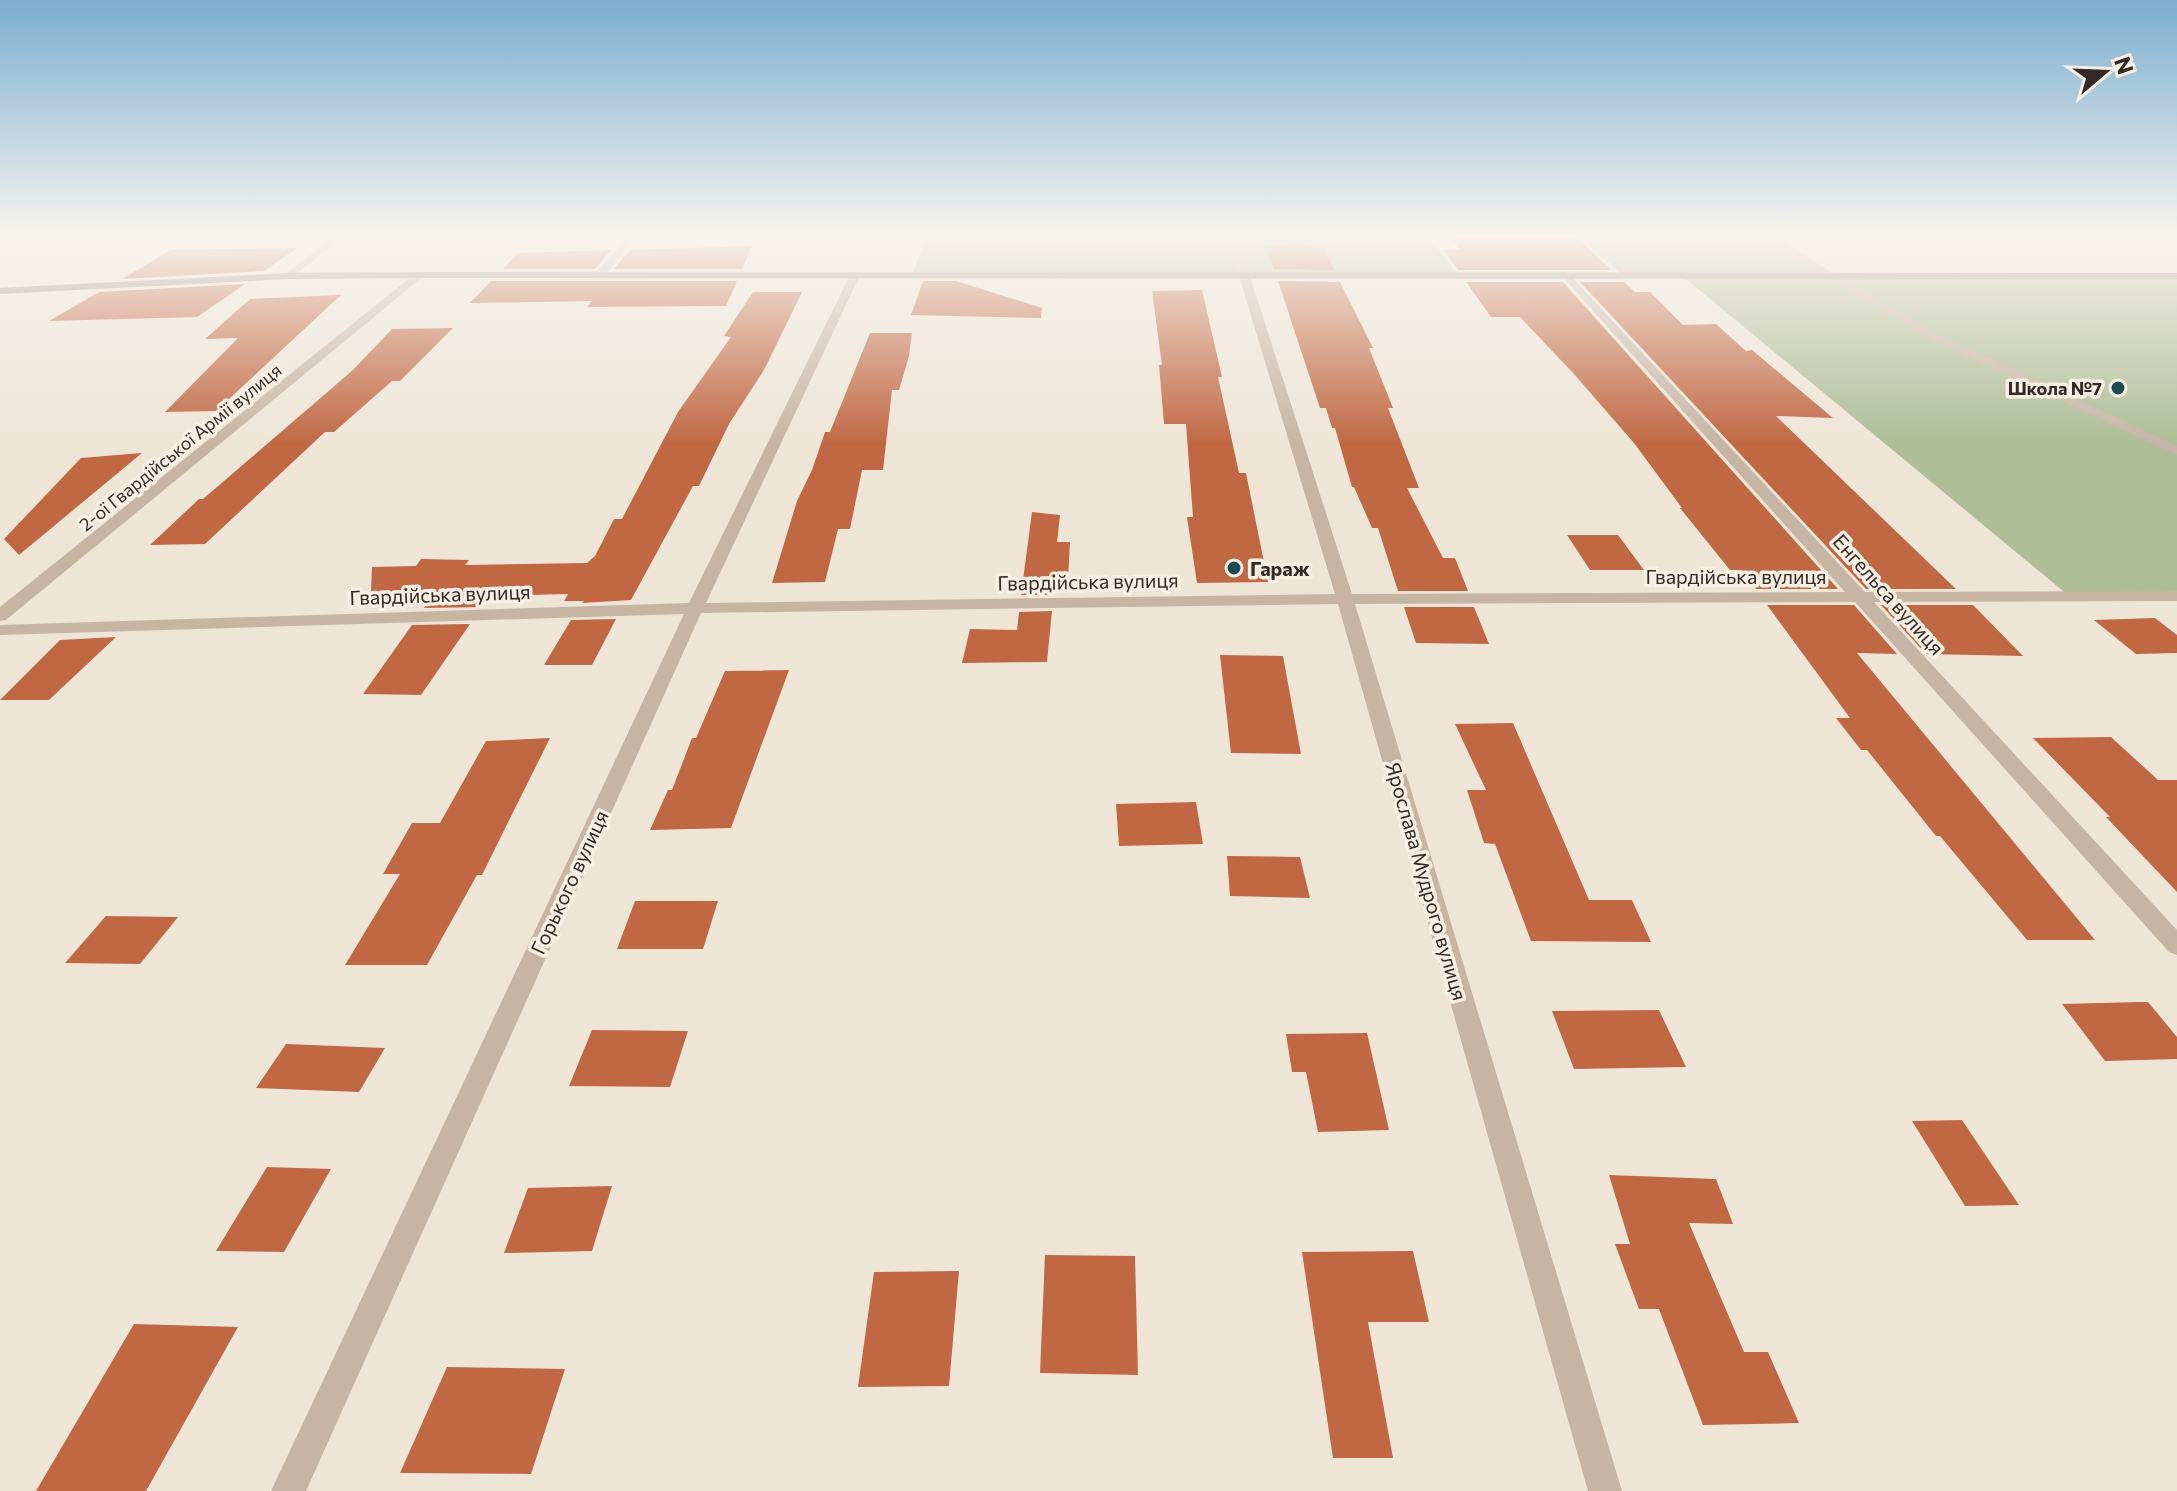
<svg xmlns="http://www.w3.org/2000/svg" width="2177" height="1491" viewBox="0 0 2177 1491" font-family="Commissioner,sans-serif">
<style>
.green{fill:#afbd98}
.building{fill:#c06844}
.lines{fill:none;stroke-linecap:round;stroke-linejoin:round}
.service{fill:#c6b5a4;fill-rule:evenodd}
.minor{fill:#c6b5a4;fill-rule:evenodd}
.secondary{fill:#998576;fill-rule:evenodd}
.poi-dot{fill:#1d4b51;stroke:#f7efe3;stroke-width:3}
.labels{text-anchor:middle;dominant-baseline:central;stroke-width:7;stroke-linejoin:round;paint-order:stroke}
.far-poi-label{font-size:18px;font-weight:bold;fill:#322a25;stroke:#f7efe3;text-anchor:end}
.far-street-label{font-size:18px;fill:#322a25;stroke:#f7efe3}
.poi-label{font-size:20px;font-weight:bold;fill:#322a25;stroke:#f7efe3;text-anchor:start}
.street-label{font-size:20px;fill:#322a25;stroke:#f7efe3}
</style>
<rect width="100%" height="100%" fill="#efe5d7"/>
<g class="green">
<polygon points="853,236 1427,236 1458,274 912,274 927,237"/>
<polygon points="1583,236 1770,236 1830,275 2177,276 2177,596 2069,596 1680,274 1627,274"/>
</g>
<g class="building">
<polygon points="1576,237 1611,270 1458,270 1444,250 1461,250 1450,238"/>
<polygon points="1300,245 1324,248 1334,270 1274,269 1265,246"/>
<polygon points="752,246 742,269 614,269 630,250"/>
<polygon points="297,248 264,271 122,279 171,250"/>
<polygon points="611,250 595,269 503,269 518,253"/>
<polygon points="491,281 737,281 726,306 587,307 592,301 470,303"/>
<polygon points="923,281 956,281 1042,308 1041,318 911,315"/>
<polygon points="1278,281 1340,282 1373,348 1369,348 1393,408 1388,408 1419,488 1407,488 1443,558 1455,558 1468,591 1398,591 1378,528 1372,528 1354,487 1352,487 1335,428 1332,428 1326,408 1320,408"/>
<polygon points="1466,282 1563,282 1838,589 1756,589 1742,570 1730,570 1680,508 1682,508 1634,443 1574,374 1520,317 1491,317"/>
<polygon points="1580,282 1624,282 1635,292 1650,292 1683,325 1716,324 1746,351 1752,350 1833,418 1776,416 1956,589 1866,589"/>
<polygon points="245,284 197,317 49,321 99,292"/>
<polygon points="1202,290 1222,377 1218,377 1239,473 1246,473 1268,582 1197,583 1187,517 1193,517 1186,424 1164,424 1159,365 1162,365 1152,291"/>
<polygon points="753,292 802,292 764,370 729,424 699,486 693,486 631,600 582,603 584,601 564,601 568,594 489,596 482,607 424,608 433,596 371,592 372,567 416,566 421,559 469,560 465,565 587,563 595,556 614,519 622,519 678,412 731,337 724,336"/>
<polygon points="341,295 216,411 165,412 238,338 205,339 250,299"/>
<polygon points="453,328 400,381 392,381 334,432 325,432 205,544 150,545 199,499 203,499 353,370 392,329"/>
<polygon points="870,333 912,333 909,356 899,390 892,390 883,470 862,470 850,529 838,529 825,582 772,583 797,501 812,470 825,432 830,432"/>
<polygon points="142,453 19,555 4,539 81,458"/>
<polygon points="1032,512 1060,515 1057,542 1070,542 1068,580 1054,580 1053,595 1021,595"/>
<polygon points="1567,535 1618,535 1644,570 1590,570"/>
<polygon points="1767,605 1854,605 1897,654 1857,653 2095,940 2027,940 1940,836 1936,836 1867,750 1861,750 1836,718 1850,718"/>
<polygon points="1881,605 1973,605 2023,656 1926,654"/>
<polygon points="1404,607 1474,607 1489,644 1416,643"/>
<polygon points="1052,611 1047,662 962,663 970,629 1017,630 1019,612"/>
<polygon points="2155,618 2177,635 2177,653 2136,654 2094,620"/>
<polygon points="616,619 592,665 544,665 571,620"/>
<polygon points="470,624 421,695 363,694 412,625"/>
<polygon points="116,637 49,700 0,700 60,640"/>
<polygon points="1220,655 1283,656 1301,754 1231,753"/>
<polygon points="789,670 731,828 650,830 668,790 672,790 692,738 696,738 725,671"/>
<polygon points="1513,723 1589,900 1632,900 1651,942 1531,941 1495,844 1484,843 1467,790 1486,790 1455,724"/>
<polygon points="2111,737 2158,780 2177,780 2177,892 2106,817 2110,817 2033,738"/>
<polygon points="550,738 482,875 477,875 427,965 345,965 400,874 383,874 412,823 440,823 486,741"/>
<polygon points="1196,802 1203,844 1119,846 1116,804"/>
<polygon points="1227,856 1300,857 1310,898 1230,896"/>
<polygon points="635,901 718,901 703,949 617,949"/>
<polygon points="106,916 178,917 140,964 65,963"/>
<polygon points="2139,1002 2148,1002 2177,1037 2177,1059 2105,1061 2062,1004"/>
<polygon points="1659,1010 1686,1067 1574,1069 1552,1011"/>
<polygon points="592,1030 688,1031 670,1087 569,1086"/>
<polygon points="1367,1033 1389,1130 1318,1132 1306,1072 1292,1072 1286,1034"/>
<polygon points="286,1044 385,1048 359,1092 256,1088"/>
<polygon points="1962,1120 2019,1205 1965,1206 1912,1121"/>
<polygon points="267,1167 331,1169 284,1252 216,1251"/>
<polygon points="1609,1175 1716,1179 1733,1224 1689,1223 1744,1352 1768,1352 1799,1423 1703,1425 1659,1309 1639,1309 1615,1244 1630,1244"/>
<polygon points="612,1186 592,1251 504,1253 528,1188"/>
<polygon points="1413,1251 1429,1322 1368,1322 1393,1458 1333,1458 1302,1252"/>
<polygon points="1045,1255 1135,1256 1138,1375 1040,1373"/>
<polygon points="959,1271 949,1386 858,1387 874,1272"/>
<polygon points="134,1324 238,1327 146,1491 36,1491"/>
<polygon points="447,1367 565,1369 531,1474 400,1473"/>
</g>
<g class="lines">
<g class="service">
<polygon points="336,236 345,236 291,278 285,278 285,274"/>
<polygon points="1579,236 1588,236 1630,272 1630,276 1624,276"/>
<polygon points="1830,272 1933,332 2177,446 2177,455 1925,336 1827,277 1825,275"/>
</g>
<g class="minor">
<polygon points="628,236 638,236 604,276 596,276 596,272"/>
<polygon points="1227,236 1237,236 1352,594 1845,592 1562,276 1561,274 1566,271 1865,592 2177,591 2177,601 1874,602 2177,930 2177,955 2169,952 1855,602 1355,604 1622,1491 1588,1491 1338,604 701,613 306,1491 271,1491 684,614 0,635 0,625 689,603 850,275 855,272 860,275 706,603 1335,594"/>
<polygon points="1765,236 1776,236 1835,275 1826,277"/>
<polygon points="416,273 425,275 6,620 0,621 0,607"/>
</g>
<polygon class="secondary" points="420,272 2177,273 2177,279 420,278 288,279 0,294 0,288 288,273"/>
</g>
<linearGradient id="sky" x2="0" y2="1"><stop stop-color="#7baed0"/><stop offset="0.53" stop-color="#f8f3ed"/><stop offset="1" stop-color="#f8f3ed" stop-opacity="0"/></linearGradient>
<rect width="2177" height="444" fill="url(#sky)"/>
<g class="poi-dot">
<circle cx="2118" cy="388" r="8"/>
<circle cx="1234" cy="568" r="8"/>
</g>
<g class="labels">
<g class="far-poi-label">
<text x="2102" y="388">Школа №7</text>
</g>
<g class="far-street-label">
<text transform="translate(180 447) rotate(-39)">2-ої Гвардійської Армії вулиця</text>
</g>
<g class="poi-label">
<text x="1250" y="568">Гараж</text>
</g>
<g class="street-label">
<text x="1736" y="576">Гвардійська вулиця</text>
<text transform="translate(1088 581) rotate(-1)">Гвардійська вулиця</text>
<text transform="translate(440 594) rotate(-2)">Гвардійська вулиця</text>
<text transform="translate(1889 594) rotate(48)">Енгельса вулиця</text>
<text transform="translate(1427 881) rotate(74)">Ярослава Мудрого вулиця</text>
<text transform="translate(569 882) rotate(-65)">Горького вулиця</text>
</g>
</g>
<g transform="translate(2105 72) rotate(71)" stroke="#f7efe3" stroke-width="6" paint-order="stroke">
<path d="M0-6L14 30L0 20L-14 30Z" fill="#322a25"/>
<text y="-12" font-size="22" font-weight="bold" text-anchor="middle" fill="#322a25">N</text>
</g>
</svg>
